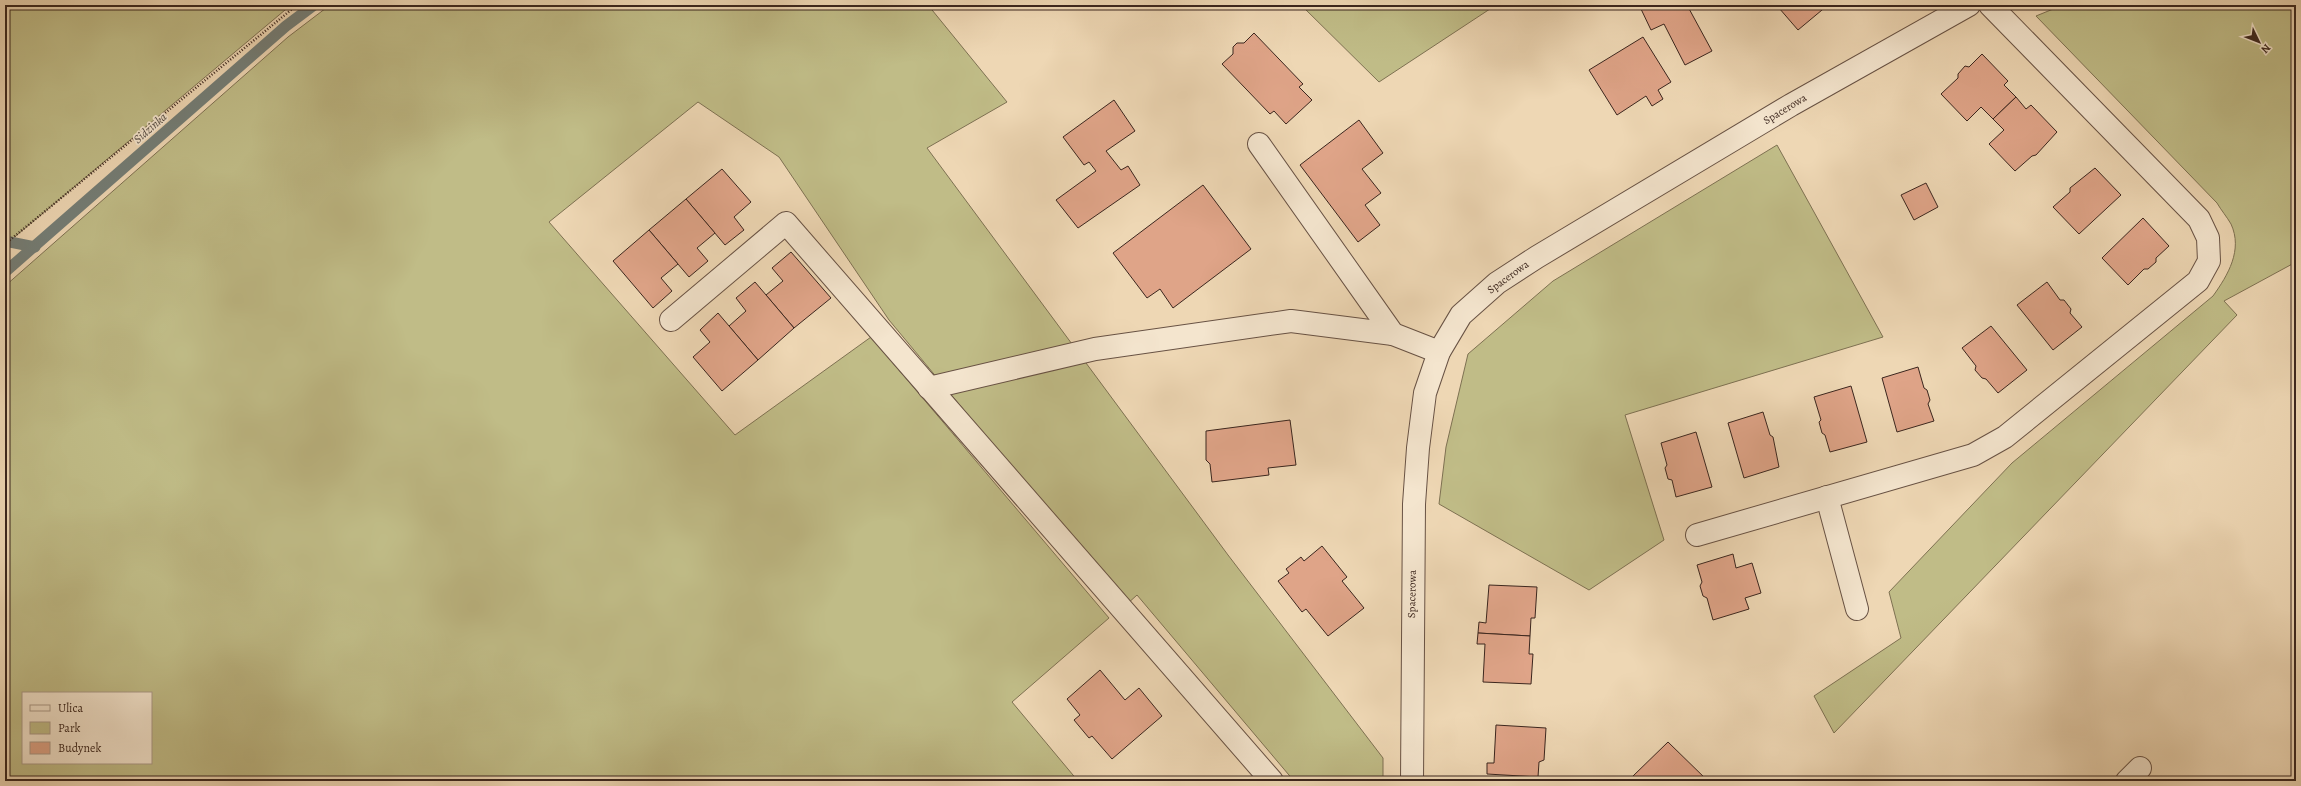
<svg xmlns="http://www.w3.org/2000/svg" width="2301" height="786" viewBox="0 0 2301 786" font-family="Alegreya,serif">
<style>
.green{fill:#c0bc87;stroke:#7e7152;fill-rule:evenodd}
.lines{fill:none;stroke-linecap:round;stroke-linejoin:round}
.stream{stroke:#747e77;stroke-width:11}
.building{fill:#dfa488;stroke:#3b261e}
.minor-casing{stroke:#685244;stroke-width:24}
.path{stroke:#3b261e;stroke-width:2.5;stroke-dasharray:1 2;stroke-linecap:butt}
.minor{stroke:#f4e5ce;stroke-width:22}
.labels{text-anchor:middle;dominant-baseline:central;stroke-width:3.5;stroke-linejoin:round;paint-order:stroke}
.street-label{font-size:11px;fill:#3b261e;stroke:#f4e5ce}
.water-label{font-size:12px;font-style:italic;fill:#534a43;stroke:#f4e5ce}
</style>
<rect width="100%" height="100%" fill="#eed7b4"/>
<filter id="stains"><feTurbulence type="fractalNoise" baseFrequency=".005" numOctaves="4"/><feColorMatrix values="0 0 0 0 .2 0 0 0 0 .09 0 0 0 0 .02 0 0 0 .5 -.17"/></filter>
<radialGradient id="worn" r=".72"><stop offset=".6" stop-color="#630" stop-opacity="0"/><stop offset="1" stop-color="#630" stop-opacity=".3"/></radialGradient>
<g class="green">
<polygon points="5,5 291,5 5,245"/>
<path d="M330,5h598l79,97 -80,46 301,407 155,203v23h-89l-157,-186 -11,10 -237,-285 -110,-163 -81,-55 -149,120 186,213 136,-98 238,281 -97,84 66,79h-1073v-495l283,-249zM23,693h128v70h-128z"/>
<polygon points="1301,5 1496,5 1379,82"/>
<path d="M2063,5h233v257l-72,39 13,14 -403,418 -20,-37 87,-58 -12,-46 123,-129 201,-167c15,-21 30,-46 18,-72 -4,-7 -10,-14 -14,-21l-181,-187z"/>
<polygon points="1777,145 1883,337 1625,415 1664,540 1589,590 1439,504 1446,447 1468,354 1553,281"/>
</g>
<g class="lines">
<g class="stream">
<polyline points="5,241 35,247"/>
<polyline points="5,272 286,26 314,5"/>
</g>
</g>
<g class="building">
<polygon points="1649,5 1687,5 1712,51 1685,65 1664,24 1651,30 1641,9"/>
<polygon points="1782,5 1828,5 1798,30 1779,8"/>
<polygon points="1254,33 1303,84 1299,87 1312,100 1286,124 1274,111 1270,114 1222,64 1233,54 1233,47 1237,43 1244,43"/>
<polygon points="1643,37 1671,82 1658,90 1663,99 1652,106 1646,96 1617,115 1589,70"/>
<polygon points="1982,54 2008,81 2004,85 2016,97 1993,119 1981,107 1967,121 1941,94 1958,78 1958,74 1965,66 1969,67"/>
<polygon points="2016,97 2026,109 2031,105 2057,132 2036,155 2032,156 2015,171 1989,144 2004,130 1993,119"/>
<polygon points="1114,100 1135,131 1106,151 1121,170 1128,166 1140,185 1078,228 1056,200 1096,171 1089,162 1084,165 1063,137"/>
<polygon points="1359,120 1383,153 1362,169 1381,193 1365,205 1380,225 1358,242 1300,165"/>
<polygon points="2095,168 2121,195 2079,234 2053,207 2070,192 2070,188"/>
<polygon points="722,169 751,202 734,217 744,230 725,245 686,199"/>
<polygon points="1926,183 1938,207 1914,220 1901,195"/>
<polygon points="1203,185 1251,249 1173,308 1160,289 1147,298 1113,253"/>
<polygon points="686,199 715,233 697,248 708,261 689,277 649,230"/>
<polygon points="2143,218 2169,246 2156,258 2156,262 2148,269 2144,269 2128,285 2102,258"/>
<polygon points="649,230 678,264 661,278 672,291 653,308 613,261"/>
<polygon points="791,252 831,298 794,328 766,295 783,281 772,268"/>
<polygon points="755,282 794,328 758,360 729,326 746,311 736,298"/>
<polygon points="2047,282 2060,300 2064,300 2071,309 2070,313 2082,327 2053,350 2017,305"/>
<polygon points="718,313 758,360 722,391 693,357 710,342 700,330"/>
<polygon points="1991,326 2027,370 1998,393 1986,379 1982,378 1975,370 1976,366 1962,348"/>
<polygon points="1918,367 1924,388 1927,390 1930,400 1928,404 1934,421 1897,432 1882,378"/>
<polygon points="1851,386 1867,442 1830,452 1825,435 1822,433 1819,422 1821,420 1814,397"/>
<polygon points="1763,412 1770,435 1773,437 1779,467 1744,478 1728,423"/>
<polygon points="1290,420 1296,465 1268,468 1269,475 1212,482 1210,464 1206,460 1206,431"/>
<polygon points="1696,432 1712,487 1676,497 1672,480 1668,479 1665,468 1667,465 1661,443"/>
<polygon points="1322,546 1347,577 1342,581 1364,608 1328,636 1306,609 1302,612 1278,581 1289,573 1286,569 1301,557 1304,561"/>
<polygon points="1733,554 1736,568 1752,563 1761,593 1745,598 1749,609 1713,620 1707,598 1703,596 1700,586 1702,582 1697,565"/>
<polygon points="1489,585 1537,587 1535,618 1531,618 1530,636 1478,633 1479,622 1486,623"/>
<polygon points="1478,633 1530,636 1529,654 1533,654 1531,684 1483,682 1485,644 1477,644"/>
<polygon points="1100,670 1125,700 1139,688 1162,716 1112,759 1092,736 1089,738 1074,720 1080,715 1067,699"/>
<polygon points="1496,725 1546,728 1544,760 1539,762 1538,777 1487,774 1487,763 1494,763"/>
<polygon points="1668,742 1708,781 1636,781 1632,777"/>
</g>
<g class="lines">
<defs>
<g id="minor">
<polyline points="1259,144 1393,334 1439,352"/>
<polyline points="671,320 786,223 1272,781"/>
<polyline points="929,388 1095,349 1291,321 1393,334"/>
<polyline points="1827,497 1857,609"/>
<polyline points="1697,535 1973,455 2005,437 2198,281 2209,261 2208,238 2199,219 1990,5"/>
<polyline points="1412,781 1414,504 1418,448 1425,393 1439,352 1461,315 1497,283 1537,257 1791,105 1969,5"/>
<polyline points="2127,781 2140,768"/>
</g>
</defs>
<use href="#minor" class="minor-casing"/>
<polyline class="path" points="5,244 297,5"/>
<use href="#minor" class="minor"/>
</g>
<g class="labels">
<g class="street-label">
<text transform="translate(1785 109) rotate(-31)">Spacerowa</text>
<text transform="translate(1508 277) rotate(-36)">Spacerowa</text>
<text transform="translate(1412 594) rotate(-89)">Spacerowa</text>
</g>
<g class="water-label">
<text transform="translate(150 128) rotate(-41)">Sidzinka</text>
</g>
</g>
<rect width="2301" height="786" fill="none" stroke="#eed7b4" stroke-width="20"/>
<rect x="6" y="6" width="2289" height="774" fill="none" stroke="#3b261e" stroke-width="2"/>
<rect x="10" y="10" width="2281" height="766" fill="none" stroke="#3b261e"/>
<rect x="22" y="692" width="130" height="72" fill="#f4e5ce" stroke="#aa9988"/>
<rect x="30" y="705" width="20" height="6" fill="#f4e5ce" stroke="#aa9988"/>
<text x="58" y="712" font-size="12" fill="#3b261e">Ulica</text>
<rect x="30" y="722" width="20" height="12" fill="#c0bc87" stroke="#aa9988"/>
<text x="58" y="732" font-size="12" fill="#3b261e">Park</text>
<rect x="30" y="742" width="20" height="12" fill="#dfa488" stroke="#aa9988"/>
<text x="58" y="752" font-size="12" fill="#3b261e">Budynek</text>
<g transform="translate(2259 42) rotate(133)" stroke="#f4e5ce" stroke-width="3" paint-order="stroke">
<path d="M0-3L7 15L0 10L-7 15Z" fill="#3b261e"/>
<text y="-6" font-size="11" font-weight="bold" text-anchor="middle" fill="#3b261e">N</text>
</g>
<rect width="100%" height="100%" filter="url(#stains)"/>
<rect width="100%" height="100%" fill="url(#worn)"/>
</svg>
